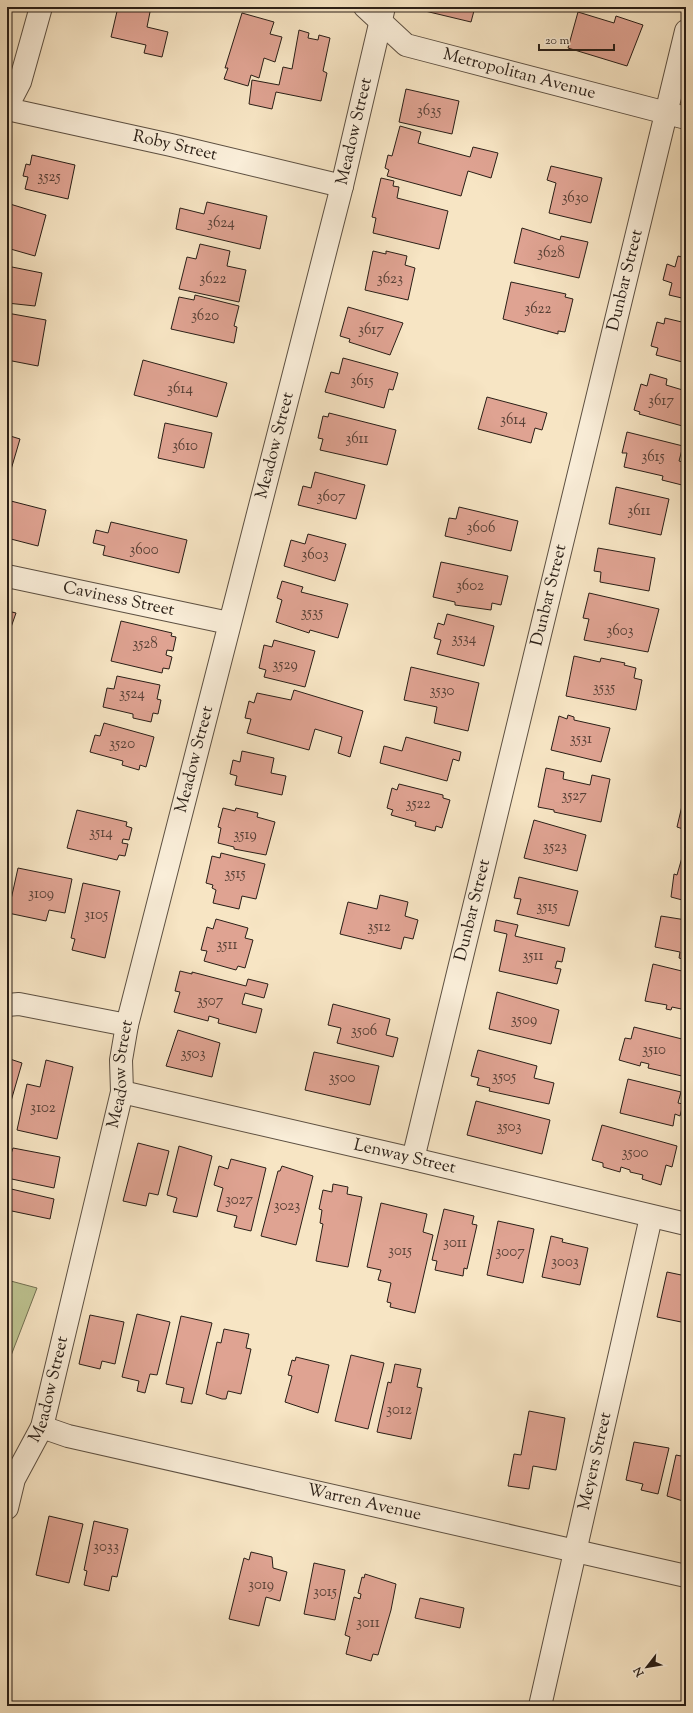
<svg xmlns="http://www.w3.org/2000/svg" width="693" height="1713" viewBox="0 0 693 1713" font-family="'Sorts Mill Goudy',serif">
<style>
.green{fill:#bec492;stroke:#747254}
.building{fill:#dfa392;stroke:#2a1f17}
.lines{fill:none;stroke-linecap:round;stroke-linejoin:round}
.minor-casing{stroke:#5d5042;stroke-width:24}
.minor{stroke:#faeed9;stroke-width:22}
.labels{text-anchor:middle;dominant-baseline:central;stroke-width:3.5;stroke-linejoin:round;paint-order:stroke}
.number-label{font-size:15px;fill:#574036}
.street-label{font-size:17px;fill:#2a1f17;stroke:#faeed9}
</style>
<rect width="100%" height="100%" fill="#f7e5c4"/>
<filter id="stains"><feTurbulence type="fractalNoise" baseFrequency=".005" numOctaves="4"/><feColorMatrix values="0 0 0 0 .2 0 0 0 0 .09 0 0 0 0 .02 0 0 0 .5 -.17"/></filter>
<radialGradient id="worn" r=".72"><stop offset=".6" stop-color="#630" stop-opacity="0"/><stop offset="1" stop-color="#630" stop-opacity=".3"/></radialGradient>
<polygon class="green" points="7,1280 37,1288 7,1366"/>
<g class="building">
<polygon points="118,7 151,7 147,27 168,32 162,57 144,53 146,45 111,37"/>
<polygon points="426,7 475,7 471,22 425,11"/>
<polygon points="578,12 614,23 616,16 643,25 627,66 568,48"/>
<polygon points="242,13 274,22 270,34 282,37 275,62 264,58 259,78 251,75 248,86 224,79 228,68 225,68"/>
<polygon points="299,30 309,33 308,38 318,40 319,35 330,38 323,71 327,73 321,101 276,92 272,109 249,104 252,80 279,85 283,67 292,69"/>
<polygon points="406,89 459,101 452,134 399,122"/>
<polygon points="400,126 421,132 418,143 470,157 473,147 498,153 491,178 468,171 461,196 387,176 389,170 385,168 388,155 392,156"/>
<polygon points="32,155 75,165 68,199 25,189 28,177 23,176 26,164 30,165"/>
<polygon points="551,166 602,178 591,223 549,213 556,183 547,180"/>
<polygon points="381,178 394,181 393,186 399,187 397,198 448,211 439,249 373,233 376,218 372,217"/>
<polygon points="207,202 267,216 260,249 176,229 180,208 204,214"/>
<polygon points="10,204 46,215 35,256 7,248 7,214"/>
<polygon points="686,227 686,245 682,244"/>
<polygon points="522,228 560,240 561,236 588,242 579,278 514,263"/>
<polygon points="200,244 230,251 227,266 246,270 239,302 179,289 187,257 196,259"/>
<polygon points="373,251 386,254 386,251 407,256 405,265 415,268 408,300 365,290"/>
<polygon points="678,256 686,258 686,299 669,295 672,283 663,280 667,264 675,267"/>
<polygon points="7,266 42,273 35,306 7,303"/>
<polygon points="511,282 566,294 565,297 573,299 565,332 558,331 558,334 503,319"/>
<polygon points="195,295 239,306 234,326 237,327 234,343 171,329 179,297 194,300"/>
<polygon points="348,307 403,323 390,355 349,342 350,339 340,336"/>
<polygon points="7,313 46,320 38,366 7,360"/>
<polygon points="665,318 686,323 686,363 656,355 658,348 651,346 657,322 664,324"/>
<polygon points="343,358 398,373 393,390 389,389 384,408 325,392 331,372 339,374"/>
<polygon points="143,360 227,383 217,417 134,395"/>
<polygon points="650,374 667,379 666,385 686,391 686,427 639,414 640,412 634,410 641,384 647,386"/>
<polygon points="7,381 10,382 7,414"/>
<polygon points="487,397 547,413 542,430 535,428 531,443 478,429"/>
<polygon points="329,413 396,430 387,465 320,450 323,439 318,438 323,416 328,417"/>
<polygon points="165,423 212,433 204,468 158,458"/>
<polygon points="627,432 683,446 679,461 686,463 686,469 682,485 662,480 663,476 624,467 627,453 622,453"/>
<polygon points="7,435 20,439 10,473 7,472"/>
<polygon points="315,472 365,485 356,519 298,505 303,486 311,488"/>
<polygon points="616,487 669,499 661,535 609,524"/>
<polygon points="7,500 46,510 38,546 7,538"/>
<polygon points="459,507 518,521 511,551 445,536 449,518 456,519"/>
<polygon points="111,522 187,540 179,573 103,555 105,546 93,543 96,530 108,533"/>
<polygon points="308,534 346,544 335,581 284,566 291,540 305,544"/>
<polygon points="598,548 655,558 649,591 600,582 601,572 594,571"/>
<polygon points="441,562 508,576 501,605 492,603 491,610 455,605 455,602 433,597"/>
<polygon points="282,581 303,587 301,592 348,604 338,638 310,630 309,633 276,622 282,600 277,598"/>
<polygon points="589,593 659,609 648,652 584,640 589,619 583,618"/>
<polygon points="7,603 11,604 8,611 16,613 9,633 7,632"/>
<polygon points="447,614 494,626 484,666 437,654 441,640 434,638 438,623 444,625"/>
<polygon points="121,621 172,633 171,636 176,637 173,651 167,650 166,655 172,657 169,669 163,668 162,673 111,661"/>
<polygon points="274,640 315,651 305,687 264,677 266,670 259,668 264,645 272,647"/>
<polygon points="574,656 600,662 601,658 625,663 624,665 636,668 634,678 642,680 636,710 566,696"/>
<polygon points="411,667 479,683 468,731 434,723 437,707 404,700"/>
<polygon points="117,676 160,685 157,699 161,700 158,714 153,713 151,722 133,718 133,714 103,707 107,688 114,689"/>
<polygon points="294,690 363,711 350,757 338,753 342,737 315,729 309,750 247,733 251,719 245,718 249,701 254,703 257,693 291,700"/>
<polygon points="568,715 574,717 574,720 610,728 601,762 551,750 559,716 567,719"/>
<polygon points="104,723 154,737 146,767 140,765 139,770 122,765 123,761 90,752 95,735 100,736"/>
<polygon points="406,737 461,752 459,761 453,759 447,781 380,763 384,746 402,751"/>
<polygon points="242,751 274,758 271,773 286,776 282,795 235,785 237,776 230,774 233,760 240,762"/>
<polygon points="546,768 564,772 563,779 590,785 592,775 610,779 601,822 554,812 554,810 538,807"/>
<polygon points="399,784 443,795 443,798 450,800 442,828 436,826 435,831 415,826 416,822 391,815 393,810 387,808 392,788 397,790"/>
<polygon points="685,793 686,793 686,830 677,827"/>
<polygon points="223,808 235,811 236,808 258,813 257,817 275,822 266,855 234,849 234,847 218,843 221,828 218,827"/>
<polygon points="77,810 127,822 126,826 132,828 129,840 123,839 122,843 128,844 125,856 119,855 117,860 67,848"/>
<polygon points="534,820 586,835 577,871 524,858"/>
<polygon points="221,853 265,864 256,899 242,896 239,909 213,903 216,890 212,888 213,885 206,883 212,856 220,858"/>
<polygon points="683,854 686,855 686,901 671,897 674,874 677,875"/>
<polygon points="18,868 72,879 65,913 49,910 46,921 8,913"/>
<polygon points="519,877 578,891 569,926 517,914 521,899 514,898"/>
<polygon points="83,883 120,891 105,958 72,950 75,939 71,938"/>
<polygon points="380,895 408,902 405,916 418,920 413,939 404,937 401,949 340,934 348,902 377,909"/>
<polygon points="661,916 686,920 686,960 679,958 680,952 655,947"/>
<polygon points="216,919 248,928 245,938 253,940 245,968 238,966 236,970 204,961 207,951 201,950 207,927 213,929"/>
<polygon points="496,920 518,925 515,936 565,948 562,962 557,961 555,968 561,969 557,984 499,971 507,934 494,931"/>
<polygon points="653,964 686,972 686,1010 672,1007 671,1010 666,1009 667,1005 645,1001"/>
<polygon points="180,971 192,974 192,972 246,986 248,979 268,984 264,998 245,993 242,1004 262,1009 256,1033 218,1023 219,1019 209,1016 208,1021 174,1012 180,992 175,991"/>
<polygon points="497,992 559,1010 551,1044 489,1029"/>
<polygon points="333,1004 390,1019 386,1035 398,1038 393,1057 337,1043 341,1028 328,1025"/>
<polygon points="634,1027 686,1040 686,1077 648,1068 649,1064 641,1062 640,1066 619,1060 625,1038 631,1039"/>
<polygon points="178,1030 220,1043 212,1077 166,1066"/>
<polygon points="478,1050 537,1066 534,1078 554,1083 549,1104 489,1091 490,1088 477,1085 479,1078 471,1076"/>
<polygon points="314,1052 379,1066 370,1105 305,1090"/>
<polygon points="7,1058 22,1063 7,1115"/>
<polygon points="46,1060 73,1067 57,1139 17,1130 27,1084 40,1087"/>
<polygon points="628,1079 681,1092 678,1103 683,1104 680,1116 675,1114 673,1126 620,1113"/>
<polygon points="476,1101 550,1120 542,1154 467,1135"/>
<polygon points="602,1125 677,1146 672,1167 666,1165 661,1185 642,1179 643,1175 630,1172 630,1170 621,1167 620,1172 603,1167 603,1163 592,1160"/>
<polygon points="138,1143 169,1151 158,1195 149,1193 146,1206 123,1201"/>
<polygon points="179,1146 212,1156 197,1217 173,1212 177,1198 167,1195"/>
<polygon points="13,1148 60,1157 54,1188 7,1178 7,1153 11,1154"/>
<polygon points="231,1159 266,1168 251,1231 234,1227 237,1216 217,1211 223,1188 214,1185 219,1166 228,1169"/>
<polygon points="282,1166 313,1176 296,1245 261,1236 278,1171 280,1171"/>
<polygon points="333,1184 348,1187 347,1194 362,1197 348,1267 316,1261 323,1224 320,1223 322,1210 319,1209 323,1190 332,1192"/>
<polygon points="7,1188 54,1199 50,1219 7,1210"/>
<polygon points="381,1203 427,1214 423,1232 433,1235 415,1313 390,1307 391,1303 387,1302 391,1283 378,1280 381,1270 367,1267"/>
<polygon points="444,1209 474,1216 472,1224 477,1225 467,1269 464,1268 463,1276 435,1270 437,1261 432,1260"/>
<polygon points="498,1221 534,1229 523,1283 487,1275"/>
<polygon points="551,1236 563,1239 562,1242 588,1248 580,1285 542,1277"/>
<polygon points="667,1272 686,1276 686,1323 657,1317"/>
<polygon points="137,1314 170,1322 157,1375 150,1374 145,1393 137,1391 139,1381 122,1377"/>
<polygon points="90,1315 124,1322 115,1364 102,1361 100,1369 79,1364"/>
<polygon points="181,1316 212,1323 192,1404 181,1402 184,1388 166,1384"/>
<polygon points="224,1329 249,1334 246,1348 251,1349 241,1394 228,1391 226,1399 222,1399 206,1394 217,1342 221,1343"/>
<polygon points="351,1355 384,1363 368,1429 335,1421"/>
<polygon points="296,1357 329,1365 318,1413 285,1402 292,1376 288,1375 292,1360 295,1361"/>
<polygon points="395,1364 421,1369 417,1387 422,1388 411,1439 377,1432 388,1382 391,1383"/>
<polygon points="529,1411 565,1418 556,1470 533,1466 529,1489 508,1486 514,1454 521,1455"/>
<polygon points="634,1442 669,1448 658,1494 641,1490 643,1484 626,1480"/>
<polygon points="676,1455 686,1457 686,1502 667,1496"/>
<polygon points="49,1516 83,1524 69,1583 36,1575"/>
<polygon points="94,1521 128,1529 117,1577 112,1576 109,1591 84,1585 87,1571 84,1570"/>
<polygon points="251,1552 272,1557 273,1568 287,1572 280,1601 266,1597 259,1626 229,1619 244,1558 249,1560"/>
<polygon points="314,1563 345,1570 335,1620 304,1614"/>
<polygon points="365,1574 396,1584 391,1610 378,1655 373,1654 371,1661 346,1654 350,1637 345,1635 354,1597 360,1599 361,1594 358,1593 362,1577 364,1578"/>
<polygon points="420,1598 464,1608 460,1628 415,1618"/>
</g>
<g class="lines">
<defs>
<g id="minor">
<path id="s1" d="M365,7l41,38 280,73"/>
<polyline points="7,107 20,82 41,7"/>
<path id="s2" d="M7,109l164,36 171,41"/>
<path id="s3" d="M7,576l222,47"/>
<polyline points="7,1005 19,1004 127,1025"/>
<path id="s4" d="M122,1092l291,67 273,65"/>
<path id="s5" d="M413,1159l273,-1128"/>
<path id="s6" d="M42,1427l26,9 618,140"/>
<path id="s7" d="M7,1508l7,-29 28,-52 80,-335 -1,-32 6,-35 215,-839 42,-179"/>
<path id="s8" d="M540,1706l111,-489"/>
</g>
</defs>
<use href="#minor" class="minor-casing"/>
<use href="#minor" class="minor"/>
</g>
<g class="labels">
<g class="number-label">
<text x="429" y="111">3635</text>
<text x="49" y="177">3525</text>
<text x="575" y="198">3630</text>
<text x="221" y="223">3624</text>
<text x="551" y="253">3628</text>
<text x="213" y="279">3622</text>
<text x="390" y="279">3623</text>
<text x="538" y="309">3622</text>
<text x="205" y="316">3620</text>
<text x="371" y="330">3617</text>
<text x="362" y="381">3615</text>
<text x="180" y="389">3614</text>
<text x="661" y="401">3617</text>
<text x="513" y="420">3614</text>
<text x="357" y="439">3611</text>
<text x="185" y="446">3610</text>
<text x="653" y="457">3615</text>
<text x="331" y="497">3607</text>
<text x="639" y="511">3611</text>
<text x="481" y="528">3606</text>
<text x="144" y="550">3600</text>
<text x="315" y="555">3603</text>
<text x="470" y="586">3602</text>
<text x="312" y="613">3535</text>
<text x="620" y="631">3603</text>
<text x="464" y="639">3534</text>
<text x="145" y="644">3528</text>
<text x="285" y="665">3529</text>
<text x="604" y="688">3535</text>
<text x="442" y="691">3530</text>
<text x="132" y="694">3524</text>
<text x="581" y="739">3531</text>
<text x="122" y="744">3520</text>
<text x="574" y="796">3527</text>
<text x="418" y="804">3522</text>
<text x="101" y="833">3514</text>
<text x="245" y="835">3519</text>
<text x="555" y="847">3523</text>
<text x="235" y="874">3515</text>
<text x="41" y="894">3109</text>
<text x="547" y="907">3515</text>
<text x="96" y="915">3105</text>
<text x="379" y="927">3512</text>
<text x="227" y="945">3511</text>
<text x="533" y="956">3511</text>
<text x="210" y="1001">3507</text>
<text x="524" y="1020">3509</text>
<text x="364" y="1031">3506</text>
<text x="654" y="1050">3510</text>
<text x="193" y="1054">3503</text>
<text x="504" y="1077">3505</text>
<text x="342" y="1078">3500</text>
<text x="43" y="1108">3102</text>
<text x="509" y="1127">3503</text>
<text x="635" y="1153">3500</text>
<text x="239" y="1200">3027</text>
<text x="287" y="1206">3023</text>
<text x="455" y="1243">3011</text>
<text x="400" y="1251">3015</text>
<text x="510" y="1252">3007</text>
<text x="565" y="1262">3003</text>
<text x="399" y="1410">3012</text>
<text x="106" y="1547">3033</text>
<text x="261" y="1585">3019</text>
<text x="325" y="1592">3015</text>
<text x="368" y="1623">3011</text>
</g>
<g class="street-label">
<text stroke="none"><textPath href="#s1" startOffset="173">Metropolitan Avenue</textPath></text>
<text stroke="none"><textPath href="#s7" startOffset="1423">Meadow Street</textPath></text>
<text stroke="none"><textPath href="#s2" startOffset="172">Roby Street</textPath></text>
<text stroke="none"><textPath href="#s5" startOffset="904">Dunbar Street</textPath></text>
<text stroke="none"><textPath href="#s7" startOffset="1099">Meadow Street</textPath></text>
<text stroke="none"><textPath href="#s5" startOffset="580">Dunbar Street</textPath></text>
<text stroke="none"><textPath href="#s3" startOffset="114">Caviness Street</textPath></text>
<text stroke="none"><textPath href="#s7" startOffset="775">Meadow Street</textPath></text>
<text stroke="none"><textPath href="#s5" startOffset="256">Dunbar Street</textPath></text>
<text stroke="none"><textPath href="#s7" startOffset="451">Meadow Street</textPath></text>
<text stroke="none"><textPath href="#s4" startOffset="290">Lenway Street</textPath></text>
<text stroke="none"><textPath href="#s7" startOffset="127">Meadow Street</textPath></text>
<text stroke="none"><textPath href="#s8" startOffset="251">Meyers Street</textPath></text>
<text stroke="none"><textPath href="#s6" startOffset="331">Warren Avenue</textPath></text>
</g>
</g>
<rect width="693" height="1713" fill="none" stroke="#f7e5c4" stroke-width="24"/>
<rect x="8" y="8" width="677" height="1697" fill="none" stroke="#2a1f17" stroke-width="2"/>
<rect x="12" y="12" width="669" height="1689" fill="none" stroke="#2a1f17"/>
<g transform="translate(647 1667) rotate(239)" stroke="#faeed9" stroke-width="3" paint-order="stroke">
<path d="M0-3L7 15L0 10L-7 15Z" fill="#2a1f17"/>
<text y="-6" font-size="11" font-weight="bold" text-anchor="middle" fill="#2a1f17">N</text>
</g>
<path d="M539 44v6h75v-6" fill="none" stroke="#2a1f17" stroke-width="2"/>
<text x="545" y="44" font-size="12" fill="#2a1f17" stroke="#faeed9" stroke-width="3" paint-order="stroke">20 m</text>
<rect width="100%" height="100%" filter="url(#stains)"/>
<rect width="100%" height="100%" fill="url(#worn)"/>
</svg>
